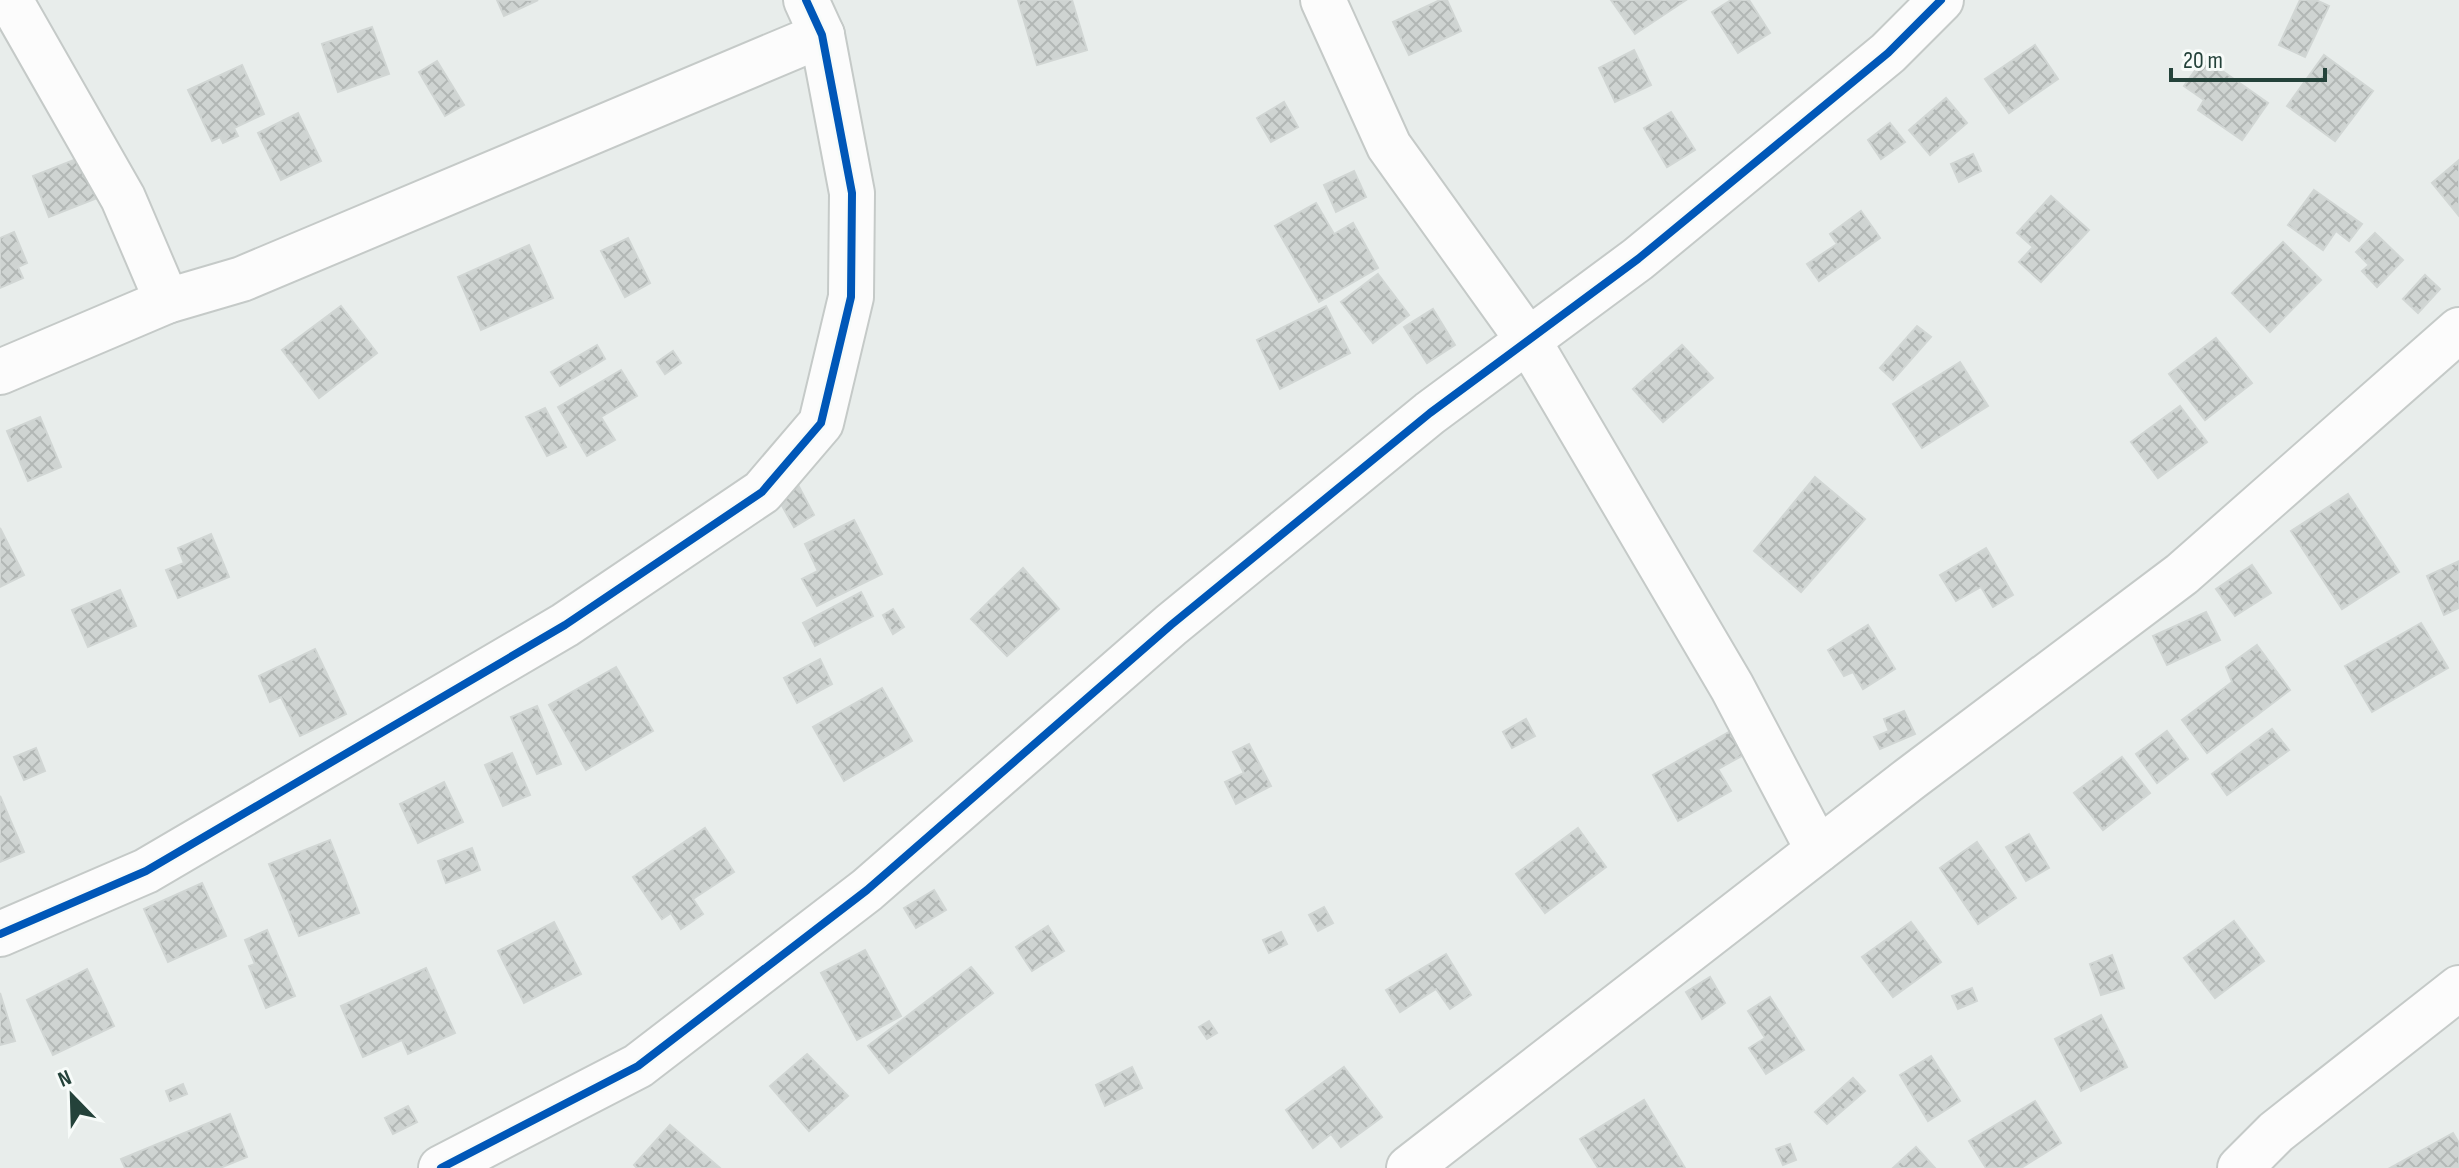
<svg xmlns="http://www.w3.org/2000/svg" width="2459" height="1168" viewBox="0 0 2459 1168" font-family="'Sofia Sans Condensed',sans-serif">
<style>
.building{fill:url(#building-cross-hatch);stroke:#d1d6d4;stroke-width:2}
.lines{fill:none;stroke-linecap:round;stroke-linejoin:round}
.street-casing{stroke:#c5cac8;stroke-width:48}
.street{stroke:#fcfcfc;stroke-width:44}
.cycleway-casing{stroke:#f7fbf9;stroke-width:13}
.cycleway{stroke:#0057b8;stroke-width:8}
</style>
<defs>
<pattern id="building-cross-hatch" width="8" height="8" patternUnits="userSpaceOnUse" patternTransform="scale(2)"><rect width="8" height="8" fill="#cfd4d2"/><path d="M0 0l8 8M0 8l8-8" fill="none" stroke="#b2b7b5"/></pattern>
</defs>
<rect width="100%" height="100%" fill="#e8edeb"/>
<g class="building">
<polygon points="497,0 538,0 504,16"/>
<polygon points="1018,0 1072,0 1087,50 1037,65"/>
<polygon points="1440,0 1447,0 1461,31 1409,55 1393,22"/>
<polygon points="1611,0 1686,0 1635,34"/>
<polygon points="1731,0 1749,0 1770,33 1738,53 1712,12"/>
<polygon points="2300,0 2316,0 2329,6 2305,57 2279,45"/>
<polygon points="372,27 389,74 338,92 322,44"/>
<polygon points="2035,45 2058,79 2009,113 1985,79"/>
<polygon points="1634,50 1651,85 1615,102 1599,68"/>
<polygon points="2324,55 2373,91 2335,141 2287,106"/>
<polygon points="2204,58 2268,103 2242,140 2198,110 2204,100 2184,86"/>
<polygon points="437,61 464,105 445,116 419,72"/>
<polygon points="242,65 264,114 234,128 238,136 223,143 220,137 212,141 188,90"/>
<polygon points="1946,98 1967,123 1930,155 1909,130"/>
<polygon points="1284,102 1298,127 1271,142 1257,118"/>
<polygon points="1671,112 1695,150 1667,167 1644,128"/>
<polygon points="298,113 321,161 281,180 258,133"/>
<polygon points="1890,123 1905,142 1881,159 1868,140"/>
<polygon points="89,154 105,195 49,217 33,176"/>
<polygon points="1973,154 1981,171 1959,182 1951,164"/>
<polygon points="2459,160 2459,216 2432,183"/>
<polygon points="1354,171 1366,197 1336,212 1324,185"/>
<polygon points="2314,190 2362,224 2349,241 2336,231 2323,250 2288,225"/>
<polygon points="2051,196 2089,230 2041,282 2019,262 2033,247 2017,233"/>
<polygon points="1316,203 1334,234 1353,223 1378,268 1319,302 1275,226"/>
<polygon points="1861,211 1880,238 1819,281 1807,264 1837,244 1830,234"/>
<polygon points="14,232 27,263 18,267 23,278 0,288 0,238"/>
<polygon points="2375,233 2403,260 2377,287 2362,271 2369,265 2356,252"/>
<polygon points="628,238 650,283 625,297 601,251"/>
<polygon points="2283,242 2321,280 2270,332 2232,293"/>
<polygon points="529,245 553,298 481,330 458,277"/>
<polygon points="1378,274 1409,315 1373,343 1341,302"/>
<polygon points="2425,275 2440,289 2418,313 2403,299"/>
<polygon points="341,306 377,353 319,398 282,350"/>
<polygon points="1326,306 1350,353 1280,389 1257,340"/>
<polygon points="1433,309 1455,345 1427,363 1404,327"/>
<polygon points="1917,326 1931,337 1893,380 1880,368"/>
<polygon points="2216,338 2252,383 2205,420 2169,374"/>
<polygon points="597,345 605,359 560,386 551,372"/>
<polygon points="1682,345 1713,378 1663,422 1633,389"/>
<polygon points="673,351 681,363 665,374 657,362"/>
<polygon points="1960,362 1988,406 1922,448 1893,404"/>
<polygon points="621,370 637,396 601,417 615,440 587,456 558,407"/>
<polygon points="2180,406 2207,442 2158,478 2131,442"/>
<polygon points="545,408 566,447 547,456 526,417"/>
<polygon points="40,417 61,467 28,481 7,431"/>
<polygon points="1815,477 1865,519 1801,592 1754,551"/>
<polygon points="797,483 814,515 794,527 776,495"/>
<polygon points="2348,494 2399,572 2342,609 2291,531"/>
<polygon points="854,520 882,574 817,606 802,579 818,571 805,544"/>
<polygon points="0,528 24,575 0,587"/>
<polygon points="211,534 229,577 178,598 166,570 184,563 178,548"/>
<polygon points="1986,548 2013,595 1993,607 1981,587 1956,601 1940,575"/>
<polygon points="2459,561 2459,608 2444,615 2427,576"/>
<polygon points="2252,565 2271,593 2235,616 2216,589"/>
<polygon points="1023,568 1059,609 1007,656 971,619"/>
<polygon points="120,590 136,626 88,647 72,610"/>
<polygon points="861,592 873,616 815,646 803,623"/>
<polygon points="893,609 904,627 893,634 883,615"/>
<polygon points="2206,612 2220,640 2167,665 2153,636"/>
<polygon points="2421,623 2448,668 2372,712 2345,666"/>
<polygon points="1868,625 1895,669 1863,689 1853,672 1844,676 1828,650"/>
<polygon points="2257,645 2290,690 2207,753 2182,720 2232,682 2226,667"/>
<polygon points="315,649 346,714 300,736 281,697 270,702 259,676"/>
<polygon points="820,659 832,684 797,703 784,678"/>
<polygon points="616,667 653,731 586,770 549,705"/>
<polygon points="882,688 912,741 844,781 813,727"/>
<polygon points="537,706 561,764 537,774 511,717"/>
<polygon points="1904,711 1915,734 1880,749 1874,737 1889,731 1884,719"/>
<polygon points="1526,719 1535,736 1512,748 1503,732"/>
<polygon points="1734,729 1747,753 1718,769 1731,791 1678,821 1653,775"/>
<polygon points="2272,729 2289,750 2227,795 2212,774"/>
<polygon points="2167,731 2188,759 2157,783 2136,754"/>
<polygon points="1249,744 1271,786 1236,804 1225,782 1244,773 1233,752"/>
<polygon points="36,748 45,771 24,780 14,757"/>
<polygon points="512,753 530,795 503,806 485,765"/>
<polygon points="2122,757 2150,793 2103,830 2074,793"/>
<polygon points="444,782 463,822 418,843 400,804"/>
<polygon points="0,796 24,852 0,862"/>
<polygon points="705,828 734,872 693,899 703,914 681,929 671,913 662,919 633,877"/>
<polygon points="1578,828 1606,867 1545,913 1516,874"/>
<polygon points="2029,834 2049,868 2026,881 2006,847"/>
<polygon points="330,840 359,913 299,936 269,864"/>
<polygon points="1977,842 2016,898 1978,924 1940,868"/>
<polygon points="472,848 480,870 446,883 438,861"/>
<polygon points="202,883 226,936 168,962 144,909"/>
<polygon points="934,890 946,910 916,928 904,908"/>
<polygon points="1324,907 1333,923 1318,931 1309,915"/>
<polygon points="2234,921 2264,961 2215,998 2184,958"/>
<polygon points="554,922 581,974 524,1003 498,951"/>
<polygon points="1911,922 1941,962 1893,997 1862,957"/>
<polygon points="1048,926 1064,951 1032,971 1016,947"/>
<polygon points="267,930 295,996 266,1008 249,966 255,964 245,940"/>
<polygon points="1281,932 1287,944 1269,953 1263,940"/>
<polygon points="865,950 901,1016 857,1040 821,973"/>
<polygon points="1446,954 1471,995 1450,1009 1436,989 1400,1012 1386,990"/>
<polygon points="2112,955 2124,988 2101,995 2090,964"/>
<polygon points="971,967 993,993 889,1073 868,1046"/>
<polygon points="426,968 455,1033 408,1054 402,1040 363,1057 341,1006"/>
<polygon points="87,969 114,1026 53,1055 27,1000"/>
<polygon points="1710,977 1725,1003 1702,1019 1686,992"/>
<polygon points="1972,988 1977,1001 1958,1009 1952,996"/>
<polygon points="0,993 15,1041 0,1045"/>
<polygon points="1770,997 1804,1050 1766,1074 1749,1048 1765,1038 1748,1011"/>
<polygon points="2101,1015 2127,1067 2081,1091 2055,1039"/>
<polygon points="1209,1021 1217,1033 1207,1039 1199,1027"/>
<polygon points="807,1054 848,1096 809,1131 770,1086"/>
<polygon points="1931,1056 1960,1101 1928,1121 1900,1075"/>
<polygon points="1132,1067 1142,1088 1105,1106 1096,1085"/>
<polygon points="1344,1067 1382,1117 1341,1147 1331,1134 1313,1148 1286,1110"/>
<polygon points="1853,1078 1865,1091 1827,1124 1815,1112"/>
<polygon points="183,1084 187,1094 170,1101 166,1091"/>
<polygon points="1644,1100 1685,1168 1598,1168 1580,1139"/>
<polygon points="2035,1101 2061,1143 2021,1168 1986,1168 1969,1141"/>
<polygon points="408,1106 417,1122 393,1134 385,1118"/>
<polygon points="230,1114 247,1157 220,1168 125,1168 121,1159"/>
<polygon points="670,1125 720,1168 637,1168 634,1165"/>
<polygon points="2453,1133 2459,1143 2459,1168 2390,1168"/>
<polygon points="1790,1144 1796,1160 1783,1165 1776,1149"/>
<polygon points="1916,1147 1935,1168 1893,1168"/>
</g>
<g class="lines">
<defs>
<g id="street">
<polyline points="10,0 123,198 167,301"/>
<polyline points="1323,0 1389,146 1528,340 1732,687 1818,850"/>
<polyline points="0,372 167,301 242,279 822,35"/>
<polyline points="0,934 146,871 565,625 762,492 821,423 851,297 852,193 822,35 806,0"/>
<polyline points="441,1168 638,1066 867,890 1171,625 1430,413 1638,259 1888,53 1941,0"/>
<polyline points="1409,1168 1911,778 2182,574 2459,330"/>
<polyline points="2240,1168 2276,1132 2459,988"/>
</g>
</defs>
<use href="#street" class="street-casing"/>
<use href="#street" class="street"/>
<defs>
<g id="cycleway">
<polyline points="0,934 146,871 565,625 762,492 821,423 851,297 852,193 822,35 806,0"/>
<polyline points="441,1168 638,1066 867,890 1171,625 1430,413 1638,259 1888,53 1941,0"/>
</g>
</defs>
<use href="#cycleway" class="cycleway-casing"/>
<use href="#cycleway" class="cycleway"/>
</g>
<g transform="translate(72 1096) rotate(337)" stroke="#f7fbf9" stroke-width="6" paint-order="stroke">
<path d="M0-6L14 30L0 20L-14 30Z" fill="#24423a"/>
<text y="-12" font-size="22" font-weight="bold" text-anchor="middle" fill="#24423a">N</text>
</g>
<path d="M2171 68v12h154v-12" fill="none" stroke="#24423a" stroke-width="4"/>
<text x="2183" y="68" font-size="24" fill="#24423a" stroke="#f7fbf9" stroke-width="6" paint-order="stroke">20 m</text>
</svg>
